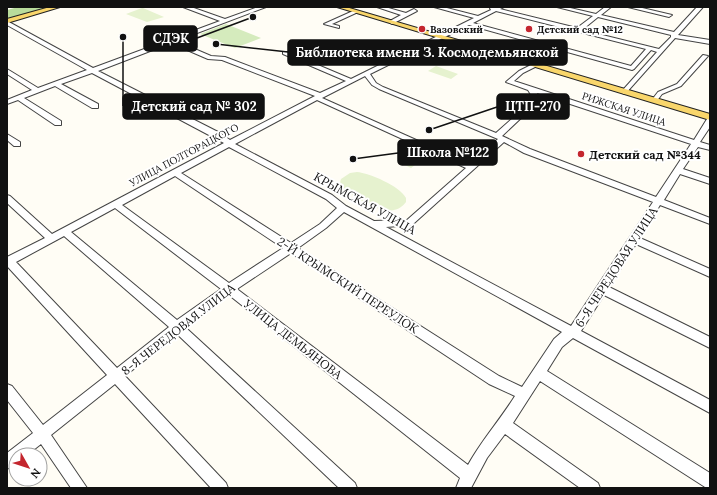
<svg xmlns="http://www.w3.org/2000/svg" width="717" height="495" viewBox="0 0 717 495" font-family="Lora,serif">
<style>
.green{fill:#d5ebbd}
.forest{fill:#b9dc9c}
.pitch{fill:#e6f2cf}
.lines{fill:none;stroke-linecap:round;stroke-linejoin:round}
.minor-casing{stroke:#444;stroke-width:2}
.major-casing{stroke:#222;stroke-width:2}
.minor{fill:#fff;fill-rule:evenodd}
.major{fill:#f9d66b;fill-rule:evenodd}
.poi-dot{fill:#c4262e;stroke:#fff;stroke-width:1.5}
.labels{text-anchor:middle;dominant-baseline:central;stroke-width:4;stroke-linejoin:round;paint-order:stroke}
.far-poi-label{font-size:10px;font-weight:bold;fill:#111;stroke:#fff;text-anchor:start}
.far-street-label{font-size:10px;fill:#111;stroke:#fff}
.poi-label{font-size:12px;font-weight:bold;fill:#111;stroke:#fff;text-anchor:start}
.street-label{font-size:12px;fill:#111;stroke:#fff}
.leader{fill:none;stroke:#111;stroke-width:1.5}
.callout-dot{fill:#111;stroke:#fff;stroke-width:1.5}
.callout{fill:#111;stroke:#111;stroke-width:1.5}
.callout-label{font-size:13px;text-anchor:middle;font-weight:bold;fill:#fff}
</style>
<rect width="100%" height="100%" fill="#fffdf5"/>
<polygon class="green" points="226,24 261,38 235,48 200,34"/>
<polygon class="forest" points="18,7 52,7 7,20 7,10"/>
<g class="pitch">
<polygon points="142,8 143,8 164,17 147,22 126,14"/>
<polygon points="436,66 458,74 451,79 428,71"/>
<polygon points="409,153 423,159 411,168 397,161"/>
<path d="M357,172c12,1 43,14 49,26v4c-16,21 -44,-2 -60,-11 -5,-4 -7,-6 -5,-12l9,-6z"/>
</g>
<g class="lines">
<defs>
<g id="minor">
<path d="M183,7h8l34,12 33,-12h8l-90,34 35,15 14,1 95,36 26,-12 -63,-27v-2h4l64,27 123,-61 -40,-11h9l35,9 13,-6 -1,-2 14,-1 -4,2 77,19 16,-12 -36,-9h9l30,7 9,-7h6l-10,8 73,17 23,-25h6l-25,28 32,5v4l-35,-6 -49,55 -2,1 -3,-2 1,-1 35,-39 -6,-2 -17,19 -2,1 -72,-20 -13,12 -3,-2 11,-11 -86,-24 -99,49 6,9 7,4 113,46 36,-32 1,-3 -5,-8 -22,-8 13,-11 16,-8 3,2 -1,1 -14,7 -9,8 180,59 13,-21h3v8l-10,15 10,3v5l-12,-3 -15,22 27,9v6l-30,-10 -16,26 46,18v6l-50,-19 -20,33 70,31v8l-74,-33 -27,43 101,50v11l-106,-53 -23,36 129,69v13l-137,-75 -11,9 -15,24 163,102v15l-5,-1 -165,-106 -27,42 85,60 2,5h-20l-75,-54 -18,24 -16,30h-15l4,-10 -231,-183 -44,32 170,156 2,5h-18l-162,-154 -52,42 101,107 2,5h-17l-96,-104 -64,51 36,53h-16l-30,-44 -14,11h-11v9l-9,5v-16l26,-20 -26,-33v-16l5,2 31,39 64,-50 -100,-109v-9l38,-19 -38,-35v-8l3,1 42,38 172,-91 -132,-70 -31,11 37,20v4h-6l-37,-22 -31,12 37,23v4h-6l-37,-25 -11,4v-4l25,-10 -25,-16v-5l31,19 49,-18 -80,-45v-4l86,47 127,-47zM496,11l150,38 -15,17 -158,-43zM598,17l73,18v2l-12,12 -77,-19zM171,43l37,16 14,1 93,36 -85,44 -10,-7 -122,-62zM365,76l7,9 7,4 119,50 -28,25 -148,-66zM537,93l154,51 -35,53 -126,-48 -28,-13 35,-33 2,-5zM317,100l149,68 -59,52 -33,1 -28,-15 -14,-11 -97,-51zM504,142l20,11 129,49 -82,124 -185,-99 26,-2zM229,147l97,52 11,9 -17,16 -29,19 -110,-70zM175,176l108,72 -54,35 -107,-78zM115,208l106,81 -44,31 -106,-88zM344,212l218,120 -8,7 -32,48 -23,-11 -201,-128 28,-20zM64,236l105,91 -52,41 -101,-106zM291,253l198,131 26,12c-15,24 -34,45 -47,69l-231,-176z"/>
<polygon points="377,7 385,7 406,13 414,9 417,11 392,24 389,22 390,21 401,15"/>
<polygon points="628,7 638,7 672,15 669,17"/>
<polygon points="353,11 358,12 332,24 339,26 339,28 324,24"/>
<polygon points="703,55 708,56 681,86 662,94 656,102 652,102 651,101 658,92 677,84"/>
<polygon points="7,134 20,142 20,146 14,146 7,140"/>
</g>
<g id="major">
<polygon points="50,7 60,7 7,23 7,19"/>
<polygon points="337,7 346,7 710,114 710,120"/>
</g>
</defs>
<use href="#minor" class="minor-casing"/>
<use href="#major" class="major-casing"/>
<use href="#minor" class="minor"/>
<use href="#major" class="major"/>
</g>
<g class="poi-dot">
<circle cx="422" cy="29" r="4"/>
<circle cx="529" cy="29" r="4"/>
<circle cx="581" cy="154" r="4"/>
</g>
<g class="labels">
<g class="far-poi-label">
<text x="430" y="29">Вазовский</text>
<text x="537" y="29">Детский сад №12</text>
</g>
<g class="far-street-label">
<text transform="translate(624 109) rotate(18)">РИЖСКАЯ УЛИЦА</text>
<text transform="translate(184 155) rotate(-28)">УЛИЦА ПОЛТОРАЦКОГО</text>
</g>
<g class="poi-label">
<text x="589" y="154">Детский сад №344</text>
</g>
<g class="street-label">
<text transform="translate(365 203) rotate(29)">КРЫМСКАЯ УЛИЦА</text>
<text transform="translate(616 267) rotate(-57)">6-Я ЧЕРЕДОВАЯ УЛИЦА</text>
<text transform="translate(348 285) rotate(33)">2-Й КРЫМСКИЙ ПЕРЕУЛОК</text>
<text transform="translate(178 329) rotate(-38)">8-Я ЧЕРЕДОВАЯ УЛИЦА</text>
<text transform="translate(293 339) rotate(38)">УЛИЦА ДЕМЬЯНОВА</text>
</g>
</g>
<path class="leader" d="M253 17L197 38M216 44L288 52M123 37L123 106M429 130L497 107M353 159L398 153"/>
<g class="callout-dot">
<circle cx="253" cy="17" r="4"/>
<circle cx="216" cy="44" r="4"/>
<circle cx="123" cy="37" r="4"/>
<circle cx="429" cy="130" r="4"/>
<circle cx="353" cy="159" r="4"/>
</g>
<g class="callout">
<rect x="144" y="26" width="53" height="25" rx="4"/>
<rect x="288" y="40" width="279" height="25" rx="4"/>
<rect x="123" y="94" width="141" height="25" rx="4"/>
<rect x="497" y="94" width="72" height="25" rx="4"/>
<rect x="398" y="140" width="99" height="25" rx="4"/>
</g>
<g class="callout-label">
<text x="171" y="43">СДЭК</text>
<text x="427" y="57">Библиотека имени З. Космодемьянской</text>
<text x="194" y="111">Детский сад № 302</text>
<text x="533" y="111">ЦТП-270</text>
<text x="448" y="157">Школа №122</text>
</g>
<rect width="717" height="495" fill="none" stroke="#111111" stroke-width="16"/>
<g transform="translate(28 467) rotate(129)"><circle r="19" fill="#ffffff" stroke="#a0a0a0"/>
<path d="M0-3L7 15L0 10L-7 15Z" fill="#c4262e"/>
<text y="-6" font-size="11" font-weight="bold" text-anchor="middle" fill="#111111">N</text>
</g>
</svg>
